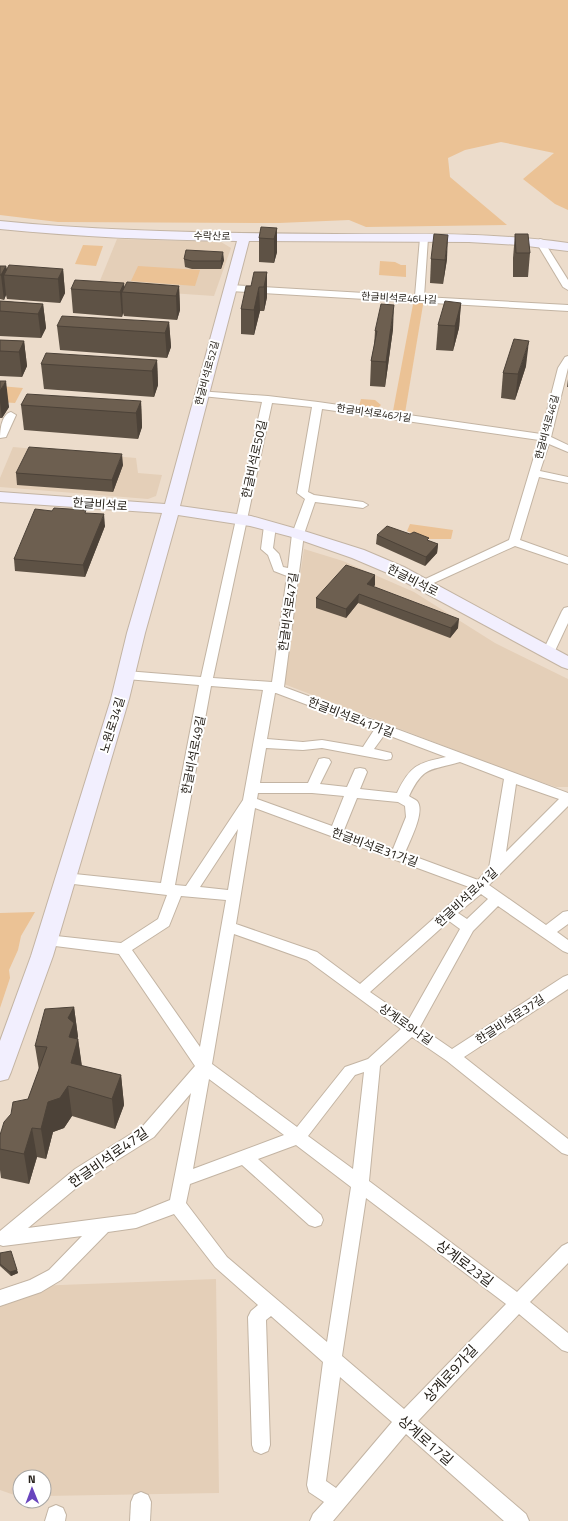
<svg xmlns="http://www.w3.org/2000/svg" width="568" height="1521" viewBox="0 0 568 1521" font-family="'Titillium Web','Noto Sans KR',sans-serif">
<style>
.built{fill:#e4cfb8}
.green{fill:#ebc295}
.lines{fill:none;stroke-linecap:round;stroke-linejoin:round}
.street-casing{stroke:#c3b4a3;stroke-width:2}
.secondary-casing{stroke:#c3b4a3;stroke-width:2}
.street{fill:#fff;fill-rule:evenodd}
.secondary{fill:#f2effe;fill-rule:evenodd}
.wall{fill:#5e5245}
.shaded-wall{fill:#4c4238}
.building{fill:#6d5f50;stroke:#4c4238}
.labels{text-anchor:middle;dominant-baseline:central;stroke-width:4;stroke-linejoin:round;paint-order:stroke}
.far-street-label{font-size:10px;fill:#26211a;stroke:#fff}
.street-label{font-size:12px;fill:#26211a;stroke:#fff}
.near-street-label{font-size:14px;fill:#26211a;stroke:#fff}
</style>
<rect width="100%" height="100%" fill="#ecdccb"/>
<g class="built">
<polygon points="117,239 221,242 231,248 214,296 97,288"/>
<polygon points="13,447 136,458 138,473 162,475 156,496 148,499 0,487 0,478"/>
<polygon points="304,549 343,561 414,592 495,643 568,679 568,787 556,787 514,773 284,684"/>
<polygon points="216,1279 219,1493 44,1496 44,1477 20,1477 20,1497 0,1490 0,1298 35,1286"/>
</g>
<g class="green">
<polygon points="0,0 568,0 568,210 555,204 523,179 554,153 501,142 465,150 448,158 450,177 507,225 366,227 349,220 279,223 58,222 0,215"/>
<polygon points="83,245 103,246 96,266 75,264"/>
<polygon points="380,261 395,262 401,265 406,265 406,277 379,275"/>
<polygon points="138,266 200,270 195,286 131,281"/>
<polygon points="414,299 424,299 405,413 393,411"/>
<polygon points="0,386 23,388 15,403 0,402"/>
<polygon points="361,399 375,400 381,405 377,409 359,406"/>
<polygon points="410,524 453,530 451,539 423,539 407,531"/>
<polygon points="35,912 21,936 18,950 9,970 10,978 0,1008 0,913"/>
</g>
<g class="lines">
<defs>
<g id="street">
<polygon points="424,235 428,238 424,297 568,305 568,311 230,291 225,288 230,285 415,296 420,238"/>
<polygon points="540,239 543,240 568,280 568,290 563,287 536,242"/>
<path d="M568,356v12l-17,69 17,8v7l-19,-8 -9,27 28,6v6l-29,-6 -19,63 48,17v7l-53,-18 -88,40h-8l-2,-2 2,-2 90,-42 30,-100 -217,-31 -14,83 6,3 49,7 5,3 -5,3 -48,-6 -11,32 -20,153 284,106v13l-79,79 57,40 17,-13 5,-1v13l-11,8 11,8v13l-5,-2 -65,-45 -25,25 -53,96 32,22 111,-72 5,-2v14l-104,68 104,82v16l-6,-2 -115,-92 -35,-24 -32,29 -11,115 148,111 45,-46 6,-3v20l-38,39 38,31v19l-6,-2 -43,-36 -101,107 108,93 3,7h-25l-98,-87 -73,87h-23l3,-7 11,-12 -15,-10 -2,-7 16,-123 -52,-46 -5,4 4,125 -2,6 -7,3 -7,-3 -2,-6 -4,-128 3,-6 7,-6 -43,-38 -41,-53 -38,14 -28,4 -47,48 -20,12 -41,14v-16l30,-10 19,-10 33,-34 -79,10 -3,-1v-14l75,-62 67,-42 53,-61 -76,-112 -72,-9 -5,-1 -2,-4 2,-4 5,-1 74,8 37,-24 9,-24 -102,-12 -5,-1 -2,-4 2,-4 5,-1 96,10 38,-198 -73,-6 -4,-1 -2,-3 2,-3 4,-1 75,6 61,-275 -60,-6 -5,-3 1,-2 70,5 50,6 223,32 17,-66 7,-11zM272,403l40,4 -15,86 8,6 -13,35 -4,34 -5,-1 -4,-13 -6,-6 3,-22 -6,-3 -6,3 -3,23 7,6 6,16 13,5 -15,106 -59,-4zM211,686l52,4 -20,110 -57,86 -11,-1zM275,693h1l98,37 -11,17 -41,-7 -19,2 -36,-3zM385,734l61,23c-29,6 -36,9 -49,36l-37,-4 7,-17 -2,-3 -5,-1 -5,1 -8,18 -27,-3 11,-22 -2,-3 -5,-1 -5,1 -11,24h-48l6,-35 37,2 19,-2 64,12 5,-1 1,-3 -1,-3 -17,-4zM460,762l44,17 -15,89 -11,12 -73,-27c4,-11 21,-42 12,-52 -2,-2 -6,-3 -8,-5 15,-31 21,-25 51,-34zM516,784l43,15 -53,53zM258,793h54l32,3 -12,30 -75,-27zM357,798l41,4 7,4 1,11 -13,32 -49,-19zM255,808l214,79 -109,97 -43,-32 -81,-28zM238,829l-10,61 -28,-3zM481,894l7,5 -21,20 -9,-6zM181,896l45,4 -26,147 -68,-97 37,-24zM449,921l11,8 -51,90 -39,-27zM234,934l73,26 94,69 -33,30 -23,8 -48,60 -85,-63zM364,1072l-11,97 -45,-33 47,-61zM209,1079l75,56 -91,34zM191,1093l-21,107 -35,14 -107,14 59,-49 67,-42zM296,1145l55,42 -24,155 -100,-85 -41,-54 4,-19 52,-19 67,60 6,2 6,-2 2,-5 -2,-5 -63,-56zM366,1198l140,106 -102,105 -62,-53zM340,1377l52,45 -56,66 -10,-7z"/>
<path d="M11,412l5,3 -10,22 -6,1c0,-9 2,-24 11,-26z"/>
<polygon points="568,607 568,623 554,653 552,656 544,656 542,653 562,611 564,608"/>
<polygon points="141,1492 148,1495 151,1502 150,1521 130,1521 131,1502 134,1495"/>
<polygon points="56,1505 63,1508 66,1515 65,1521 45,1521 49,1508"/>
</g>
<path id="secondary" d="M0,221c112,11 223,12 335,13 78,0 156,-2 233,9v8l-49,-6 -50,-3 -220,-1 -69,265 71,10 53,15 60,19 40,17 164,89v13l-6,-2 -170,-92 -40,-17 -60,-21 -42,-11 -72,-11 -33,118 -16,66 -76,257 -42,116 -3,7 -8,2v-40l31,-85 80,-257 16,-66 35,-120 -162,-11v-10l165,12 72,-263c-80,-1 -158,-4 -237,-12z"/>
</defs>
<use href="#street" class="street-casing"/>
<use href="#secondary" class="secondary-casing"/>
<use href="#street" class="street"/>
<use href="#secondary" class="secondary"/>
</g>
<g class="wall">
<polygon points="277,228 277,252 274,263 259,262 259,238"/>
<polygon points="515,234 530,253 528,277 513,277 513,258"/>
<polygon points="184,259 224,260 221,269 192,269 185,267"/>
<polygon points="431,259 447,259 443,284 430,283"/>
<polygon points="0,266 6,266 7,269 63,269 65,293 60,303 7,299 6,295 4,300 0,299"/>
<polygon points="267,272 267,297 264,311 260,311 254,335 241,334 241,309 251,286"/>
<polygon points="179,286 180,310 177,320 124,316 123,313 122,317 73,313 71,289 124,287"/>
<polygon points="0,301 43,304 46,328 41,338 0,336"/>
<polygon points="461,303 459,328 453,351 436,350 438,325"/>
<polygon points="169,322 171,347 167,358 60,350 57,326"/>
<polygon points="393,329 385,387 370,386 371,361 374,346 375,331"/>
<polygon points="0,340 24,341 27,366 22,377 0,376"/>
<polygon points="157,360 158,385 154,397 44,389 41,364"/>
<polygon points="526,366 515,400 501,398 503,373"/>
<polygon points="568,379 568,387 567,387"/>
<polygon points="0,381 9,407 2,418 0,418"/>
<polygon points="141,401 142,427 138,439 24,430 21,405"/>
<polygon points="123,465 113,492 17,485 16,473"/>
<polygon points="52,511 86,513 105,526 85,577 15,571 14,559"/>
<polygon points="377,535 429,541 438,544 437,553 425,566 376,544"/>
<polygon points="375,575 375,585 373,587 458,628 450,638 358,603 346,618 316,608 316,598"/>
<polygon points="74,1007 78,1037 77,1038 78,1039 82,1066 121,1075 124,1105 115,1129 72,1116 64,1128 53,1132 46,1159 37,1157 29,1184 1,1178 0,1170 0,1135 28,1099 39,1070 35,1046"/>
<polygon points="0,1253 17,1270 18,1273 11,1276 0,1266"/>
</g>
<g class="shaded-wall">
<polygon points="277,228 277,252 274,263 274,239"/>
<polygon points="448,235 447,259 443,284 445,260"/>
<polygon points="223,252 224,260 221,269 221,261"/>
<polygon points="6,266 7,275 4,275 6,295 4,300 1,275"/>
<polygon points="63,269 65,293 60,303 58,279"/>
<polygon points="267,272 267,297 264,311 264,287"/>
<polygon points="124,283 125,292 122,292 123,313 122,317 120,292"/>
<polygon points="179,286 180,310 177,320 176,296"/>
<polygon points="259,287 260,311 254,335 254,310"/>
<polygon points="461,303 459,328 453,351 455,326"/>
<polygon points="43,304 46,328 41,338 38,314"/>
<polygon points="394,305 393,329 385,387 386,362"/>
<polygon points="169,322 171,347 167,358 165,333"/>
<polygon points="24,341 27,366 22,377 19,352"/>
<polygon points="529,341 526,366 515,400 518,374"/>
<polygon points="157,360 158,385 154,397 152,371"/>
<polygon points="6,381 9,407 2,418 0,402 0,391"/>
<polygon points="141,401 142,427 138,439 136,413"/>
<polygon points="122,454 123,465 113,492 112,480"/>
<polygon points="104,514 105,526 85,577 83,565"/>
<polygon points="438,544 437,553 425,566 426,557"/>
<polygon points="375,575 375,585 367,594 367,584"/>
<polygon points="359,594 358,603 346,618 346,609"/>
<polygon points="459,619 458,628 450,638 451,628"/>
<polygon points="74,1007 78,1037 76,1041 78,1039 82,1069 71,1063 69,1037 68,1018"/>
<polygon points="121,1075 124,1105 115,1129 112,1099"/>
<polygon points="68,1086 72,1116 64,1128 53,1132 46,1159 41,1129 48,1102"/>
<polygon points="32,1128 37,1157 29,1184 24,1154"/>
<polygon points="17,1270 18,1273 11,1276 10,1272"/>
</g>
<g class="building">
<polygon points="261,227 277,228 274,239 259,238"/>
<polygon points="434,234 448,235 445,260 431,259"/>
<polygon points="515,234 528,234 530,253 516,253"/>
<polygon points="186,250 223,252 221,261 192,261 184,259"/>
<polygon points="9,265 63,269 58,279 4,275"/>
<polygon points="0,266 6,266 1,275 0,275"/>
<polygon points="254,272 267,272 264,287 259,287 254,310 241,309 246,286 251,286"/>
<polygon points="75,280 124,283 120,292 71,289"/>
<polygon points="127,282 179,286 176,296 122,292"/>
<polygon points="0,301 43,304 38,314 0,311"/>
<polygon points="445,301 461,303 455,326 438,325"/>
<polygon points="381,304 394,305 386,362 371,361 377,331 375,331"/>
<polygon points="62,316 169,322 165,333 57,326"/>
<polygon points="514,339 529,341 518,374 503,373"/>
<polygon points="0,340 24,341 19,352 0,351"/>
<polygon points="46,353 157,360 152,371 41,364"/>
<polygon points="0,381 6,381 0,391"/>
<polygon points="27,394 141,401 136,413 21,405"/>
<polygon points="29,447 122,454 112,480 16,473"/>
<polygon points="54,508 86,510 85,513 104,514 83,565 14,559 35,509 52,511"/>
<polygon points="387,526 410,534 414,532 429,538 427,540 438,544 426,557 377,535"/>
<polygon points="346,565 375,575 367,584 459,619 451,628 359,594 346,609 316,598"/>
<polygon points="74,1007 68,1018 74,1023 69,1037 78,1039 71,1063 121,1075 112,1099 68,1086 60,1098 48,1102 41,1129 32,1128 24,1154 0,1149 0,1135 4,1122 11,1114 13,1102 28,1099 47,1047 35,1046 45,1009"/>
<polygon points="11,1251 17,1270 10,1272 0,1264 0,1253"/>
</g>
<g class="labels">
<g class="far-street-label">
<text transform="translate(212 236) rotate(1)">수락산로</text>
<text transform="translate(399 298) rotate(3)">한글비석로46나길</text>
<text transform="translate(207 373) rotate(-75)">한글비석로52길</text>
<text transform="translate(374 413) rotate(8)">한글비석로46가길</text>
<text transform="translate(547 427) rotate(-75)">한글비석로46길</text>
</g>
<g class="street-label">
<text transform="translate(254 459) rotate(-78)">한글비석로50길</text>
<text transform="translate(100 504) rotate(4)">한글비석로</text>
<text transform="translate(413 580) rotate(27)">한글비석로</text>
<text transform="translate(288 612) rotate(-82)">한글비석로47길</text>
<text transform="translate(351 717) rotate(21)">한글비석로41가길</text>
<text transform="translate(112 725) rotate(-73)">노원로34길</text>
<text transform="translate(193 755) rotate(-79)">한글비석로49길</text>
<text transform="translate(375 847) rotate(20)">한글비석로31가길</text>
<text transform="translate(466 897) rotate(-43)">한글비석로41길</text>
<text transform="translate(510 1019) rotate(-33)">한글비석로37길</text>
<text transform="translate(406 1024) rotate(35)">상계로9나길</text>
</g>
<g class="near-street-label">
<text transform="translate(108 1157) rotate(-35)">한글비석로47길</text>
<text transform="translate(465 1263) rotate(37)">상계로23길</text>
<text transform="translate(450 1373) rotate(-47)">상계로9가길</text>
<text transform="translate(426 1440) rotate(41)">상계로17길</text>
</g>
</g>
<g transform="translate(32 1489) rotate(359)"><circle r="19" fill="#ffffff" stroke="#a8a6a3"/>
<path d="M0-3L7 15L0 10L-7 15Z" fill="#6945be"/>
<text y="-6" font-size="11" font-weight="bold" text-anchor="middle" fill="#26211a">N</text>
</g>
</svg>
